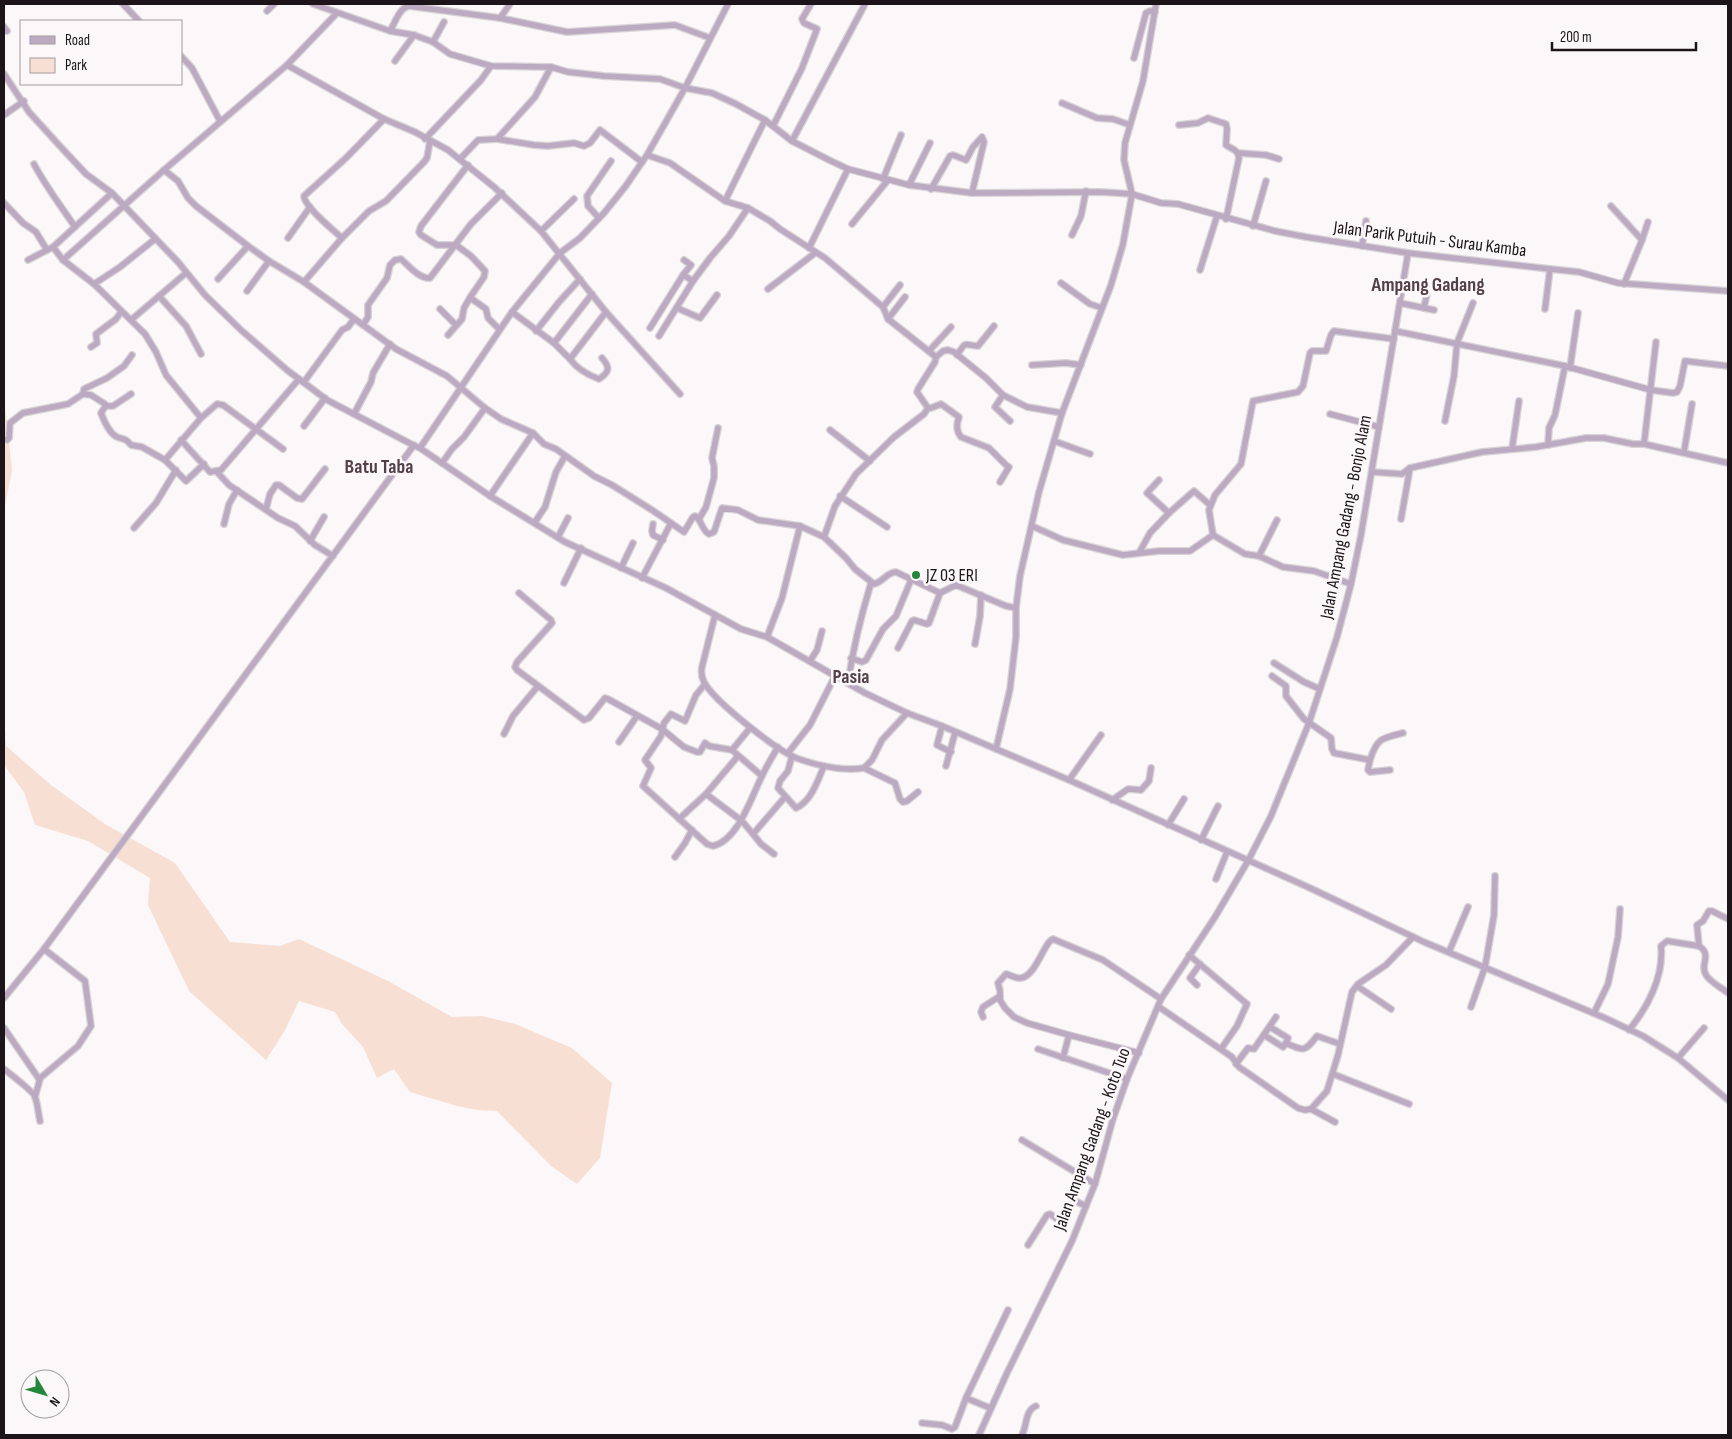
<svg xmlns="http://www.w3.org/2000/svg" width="1732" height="1439" viewBox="0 0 1732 1439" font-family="'Sofia Sans Condensed',sans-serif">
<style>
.green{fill:#f7e0d3}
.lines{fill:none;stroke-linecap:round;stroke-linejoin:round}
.minor-casing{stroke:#d8d3d5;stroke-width:8}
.minor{stroke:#bcaac3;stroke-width:5.5}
.poi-dot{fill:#23863a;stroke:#fcf7f9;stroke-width:2}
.labels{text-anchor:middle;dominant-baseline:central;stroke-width:5;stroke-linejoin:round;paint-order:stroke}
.street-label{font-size:18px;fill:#1c1418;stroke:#fcf7f9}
.poi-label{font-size:18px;fill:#1c1418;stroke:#fcf7f9;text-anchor:start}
.quarter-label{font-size:20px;font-weight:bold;fill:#523f48;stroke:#fcf7f9}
</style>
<rect width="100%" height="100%" fill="#fcf7f9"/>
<g class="green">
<polygon points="4,397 12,470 4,511"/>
<polygon points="4,711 6,746 51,785 105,824 175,863 230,942 280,946 299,939 390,982 452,1017 482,1016 515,1024 572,1048 612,1083 600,1158 577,1184 551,1166 497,1111 477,1110 457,1106 410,1092 394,1069 377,1078 363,1047 342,1024 335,1012 299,1001 284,1032 266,1060 189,991 148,905 150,878 88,841 35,825 24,792 4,765"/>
</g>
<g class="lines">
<defs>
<g id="minor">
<polyline points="123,4 139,21"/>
<polyline points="313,4 390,31 414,35 433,42 450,54 491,66 551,67 568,72 604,76 660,79 685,88 712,93 736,104 765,120 792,141 829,160 848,169 909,185 972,193 1100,192 1132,194 1161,203 1178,204 1275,231 1306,237 1408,253 1550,269 1579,272 1618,283 1728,291"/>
<polyline points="267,11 274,4"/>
<polyline points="500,18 510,4"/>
<polyline points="4,27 7,31"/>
<path d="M390,31c5,-8 9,-23 19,-25l91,12 67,14 108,-7 35,13"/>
<polyline points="433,42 444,22"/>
<polyline points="181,56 192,68 220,121"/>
<polyline points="1134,58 1146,13 1150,11 1155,12"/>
<polyline points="395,61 414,35"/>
<polyline points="287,65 384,119 415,132 448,150 494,187 541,231 606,312 680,394"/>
<polyline points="4,74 29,112 58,144 86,174 112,193 178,262 205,295 241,330 287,370 327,400 415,446 420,448 490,496 565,542 666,588 741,629 767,637 865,693 907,713 942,726 1069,780 1310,888 1424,942 1605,1018 1643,1036 1678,1058 1728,1100"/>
<polyline points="1062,103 1097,118 1113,119 1130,125"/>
<polyline points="4,115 24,101"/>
<path d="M1179,125l19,-2 10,-5 18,6 1,5 -1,16c5,4 12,4 13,13l-13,61"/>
<polyline points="773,126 802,68 817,29 804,23 802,19 811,4"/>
<polyline points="425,139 481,80 491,66"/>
<polyline points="497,139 534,145 548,146 574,143 584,146 590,143 600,130 642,162"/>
<polyline points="792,141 865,4"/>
<polyline points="1238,153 1266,155 1279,159"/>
<polyline points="647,155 670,163 725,201 748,208 770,221 780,229 825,258 883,307 888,319 936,357"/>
<polyline points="460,159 478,140 497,139 535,97 551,67"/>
<path d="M34,164c12,23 27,42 41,63"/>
<polyline points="468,165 421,226 419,232 421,235 437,245 456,245 471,256 485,271 484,277 471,296 472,299 486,309 488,318 499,329"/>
<path d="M164,170l14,11 10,17 8,8 52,40 21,15 35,21 92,67 51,27 38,32 16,11 32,14 11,11 12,5 38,27 18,9 40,25 32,22 9,-15 2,-1c7,4 7,15 14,18l5,-2 8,-24 16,2 20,10 42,6 24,11 22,21 9,11 19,15c9,-2 13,-12 22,-12l44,21 16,-8 50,21 10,2"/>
<polyline points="883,179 901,135"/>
<polyline points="909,185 930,143"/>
<polyline points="931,189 950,156 953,155 966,160 973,147 982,137 984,142 972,193"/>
<polyline points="725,201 765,120"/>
<polyline points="4,203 23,223 36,232 47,250"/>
<polyline points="1611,206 1642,240"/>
<polyline points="599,218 588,206 587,196 611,161"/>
<polyline points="852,224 888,180"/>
<polyline points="1253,226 1266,181"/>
<polyline points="541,231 574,199"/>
<polyline points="1072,235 1081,216 1086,191"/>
<polyline points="288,238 310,207"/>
<path d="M342,238c-9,-8 -38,-32 -38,-42l42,-38 38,-39"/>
<polyline points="1362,246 1366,221"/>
<polyline points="53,247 63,260 94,284 145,334 156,352 166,375 201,418"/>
<polyline points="809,248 848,169"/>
<polyline points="28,260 53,247 112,193"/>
<polyline points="63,260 164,170 287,65 337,13"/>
<polyline points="1200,270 1217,216"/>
<polyline points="683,275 691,265 684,260"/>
<polyline points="218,279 248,246"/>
<polyline points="304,282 342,238 369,211 386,201 424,162 427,158 430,141"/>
<polyline points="1061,283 1090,304 1102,308"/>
<polyline points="94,284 120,267 155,239"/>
<polyline points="1624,284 1642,240 1648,222"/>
<polyline points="768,289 815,253"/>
<polyline points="247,291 269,261"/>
<polyline points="159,296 186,326 201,354"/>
<polyline points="1400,303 1434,310"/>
<polyline points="883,307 900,285"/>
<polyline points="677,308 700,318 717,295"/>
<polyline points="1424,308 1427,293"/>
<polyline points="440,309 456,325"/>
<polyline points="1545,309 1550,269"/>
<polyline points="512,312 554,343 570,359 606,312"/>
<polyline points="888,319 905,297"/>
<polyline points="131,320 186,273"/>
<path d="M363,325l5,-8v-12l19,-27 3,-13 5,-5 6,-1c7,6 18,20 29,19l41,-54 31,-31"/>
<polyline points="650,328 683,275 693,281"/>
<polyline points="536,331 559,302 580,279"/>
<polyline points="1395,331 1565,366 1651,390 1673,393 1677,392 1680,386 1685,361 1728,366"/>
<polyline points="448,335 462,319 464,308 471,296"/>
<polyline points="659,336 693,281 710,258 729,236 748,208"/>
<polyline points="554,343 592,294"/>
<polyline points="91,347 97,343 96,334 116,319 121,312"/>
<polyline points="929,351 951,327"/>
<path d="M957,355c10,-15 6,-10 21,-9l16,-20"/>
<path d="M570,359c7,10 18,16 29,20 11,-7 11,-12 3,-21"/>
<polyline points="1032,365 1066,363 1081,365"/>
<polyline points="1570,368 1578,313"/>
<polyline points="304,382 342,330 348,327 354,319"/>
<polyline points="83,394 84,389 107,378 124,366 132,355"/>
<polyline points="1003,395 995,407 1010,421"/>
<polyline points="105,406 113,406 131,394"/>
<path d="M928,408h3l10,-4 18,13c-3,8 -3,14 2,20l28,11 17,17 3,2 -9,15"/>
<polyline points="354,414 371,382 373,373 390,344"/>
<polyline points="1330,414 1379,427"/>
<polyline points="1445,421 1454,376 1457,343 1473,303"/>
<polyline points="304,426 325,398"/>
<polyline points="830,430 870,461"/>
<path d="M4,439l3,1 2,-2 1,-15 13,-10 45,-9 15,-10 8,1 14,9v3l-4,6c3,8 8,20 16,24 8,3 8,1 14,8l11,2 23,13 36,-42 16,-14 6,1 60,44"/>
<polyline points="181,440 210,472 221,470 299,379"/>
<polyline points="1054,441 1090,454"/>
<polyline points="1644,444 1656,342"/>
<polyline points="1548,445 1549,428 1555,415 1565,366"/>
<polyline points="420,448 512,312 560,253 580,238 604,213 625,187 647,155 685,88 728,4"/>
<polyline points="1512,449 1519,401"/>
<polyline points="1684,452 1692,404"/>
<polyline points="165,460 186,481 204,464"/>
<polyline points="442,463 452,449 464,437 485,408"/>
<polyline points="217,472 229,485 278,518 295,526 315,545 333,556"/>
<polyline points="1372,472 1402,474 1410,468 1482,452 1536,447 1586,438 1604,438 1633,444 1644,444 1728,463"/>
<polyline points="490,496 533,433"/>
<polyline points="840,496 887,527"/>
<polyline points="266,509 270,494 276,485 279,485 297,498 302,499 325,469"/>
<polyline points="1169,513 1194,491 1210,505"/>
<polyline points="699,519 706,507 714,478 714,466 712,458 718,428"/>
<polyline points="1401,519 1410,468"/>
<polyline points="535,522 545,507 556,472 565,456"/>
<polyline points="224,524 229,504 237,490"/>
<polyline points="653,524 652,531 653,535 663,540"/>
<polyline points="1032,526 1063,540 1123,555 1159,551 1190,551 1213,535 1245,554 1259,556 1283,567 1314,571 1351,584"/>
<polyline points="134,528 156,503 176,470"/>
<polyline points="1213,535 1209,510 1215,495 1241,464 1253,401 1298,392 1303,386 1310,353 1312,351 1326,351 1331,335 1334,331 1394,339"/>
<polyline points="558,537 568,518"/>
<polyline points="824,537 835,506 856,474 894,437 924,414 928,408 917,392 918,389 935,362 936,357 943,351 948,350 954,352 986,378 1003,395 1027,407 1062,413"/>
<polyline points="310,541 324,517"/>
<polyline points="1139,553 1150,533 1169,513 1147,493 1159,480"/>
<polyline points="1259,556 1277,520"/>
<polyline points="621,568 633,543"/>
<polyline points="642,578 671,523"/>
<polyline points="564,583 581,548"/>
<polyline points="519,593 551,620 552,623 517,662 515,667 517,670 584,720 589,718 605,698 608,699 662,729 684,747 697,752 700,752 705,743 709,746 732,750 762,776"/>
<path d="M715,615l-13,52c-1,5 -1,9 2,15 10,19 74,70 95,77 20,7 45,12 65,9l8,-8 10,-20 25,-27"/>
<polyline points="767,637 782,598 800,526"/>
<polyline points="975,644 980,616 981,595"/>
<polyline points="898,648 912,621 914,620 927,624 929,623 940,593"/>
<polyline points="851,658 862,662 866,660 883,629 896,616 911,580"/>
<polyline points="810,661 817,650 822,631"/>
<polyline points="1274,663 1304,682 1320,689"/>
<path d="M1272,676l14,10v10l18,23 27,19 1,11 2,4 36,7c7,-22 12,-22 33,-27"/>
<path d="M848,683c5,-35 13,-67 23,-100"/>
<path d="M705,684l-9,11 -11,26 -14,-7 -7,9 -3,13 -16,24 6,8 -8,18 64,58 6,2c25,-6 38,-48 48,-68 5,-11 11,-21 17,-31"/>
<polyline points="942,726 937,745 951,752"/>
<polyline points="504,734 513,716 538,686"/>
<polyline points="619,742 637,716"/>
<polyline points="996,749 1010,689 1016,637 1016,608 1020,576 1039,492 1062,413 1111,285 1123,244 1132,194 1124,160 1125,143 1143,81 1156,4"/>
<polyline points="732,750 750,728"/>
<polyline points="788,753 810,725 835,676"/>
<path d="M792,756l-4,15 -8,10 -2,7 18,20c15,-6 22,-28 28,-42"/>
<polyline points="1370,760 1368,770 1370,772 1390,770"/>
<polyline points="946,766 955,733"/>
<polyline points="864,768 895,783 900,799 903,802 907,801 918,792"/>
<polyline points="1069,780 1101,735"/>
<polyline points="706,794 742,821 753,834 785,797"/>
<polyline points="1112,800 1128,789 1141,790 1149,781 1151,768"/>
<polyline points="679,819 706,794 738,756"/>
<polyline points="1168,825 1184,799"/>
<polyline points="753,834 761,844 774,854"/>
<polyline points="1201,840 1218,806"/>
<polyline points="675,857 685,843 692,830"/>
<polyline points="1216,879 1227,852"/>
<polyline points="1699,946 1697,925 1703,921 1709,911 1712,911 1728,919"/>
<polyline points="1449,952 1468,907"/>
<polyline points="1189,955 1247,1004 1237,1026 1221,1049"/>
<polyline points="1197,985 1190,978 1200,964"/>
<polyline points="1357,986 1391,1009"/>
<polyline points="4,998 44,949 414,445"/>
<polyline points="1159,1007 1232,1057 1239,1067 1298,1108 1305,1110 1311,1109 1327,1091 1338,1055 1352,992 1358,984 1386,965 1413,937"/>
<polyline points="1471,1007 1485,967 1494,915 1495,876"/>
<polyline points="1594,1013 1608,984 1618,937 1620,909"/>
<polyline points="983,1017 981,1012 983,1007 1000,996"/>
<polyline points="1270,1027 1288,1038 1286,1043"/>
<polyline points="4,1028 39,1079 78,1046 91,1026 85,981 44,949"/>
<path d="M1629,1030c19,-23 35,-54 32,-84l6,-5 32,5c14,9 0,19 7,29 4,7 16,13 22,18"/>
<path d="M1264,1035l19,12 3,-4c19,9 19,8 31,-7l23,8"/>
<polyline points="1038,1049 1127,1079"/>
<path d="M1139,1053l-70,-18 -42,-12 -13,-6 -9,-9 -5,-8v-9l-2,-8 8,-9c4,1 11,5 15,4 15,-2 23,-36 32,-39l50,21 58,39"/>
<polyline points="1063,1058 1069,1035"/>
<polyline points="1678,1058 1704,1028"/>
<polyline points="1236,1064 1248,1048 1254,1049 1276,1017"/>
<path d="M4,1069c6,5 30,23 31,28 3,8 3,16 5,24"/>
<polyline points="1333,1074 1409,1104"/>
<polyline points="35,1097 40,1079"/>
<polyline points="1311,1109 1335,1122"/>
<polyline points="1022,1140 1095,1184"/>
<polyline points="1028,1245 1047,1215 1050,1214 1057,1219 1061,1218 1075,1201 1086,1206"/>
<polyline points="966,1398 990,1408"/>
<polyline points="922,1423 942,1425 952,1429 955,1427 966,1398 1008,1310"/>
<polyline points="979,1435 1007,1373 1072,1241 1086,1206 1095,1184 1113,1119 1127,1079 1161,999 1215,917 1248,861 1271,816 1309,723 1337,637 1351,584 1361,535 1408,253"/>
<path d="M1022,1435c5,-9 3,-25 14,-29"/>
</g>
</defs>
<use href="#minor" class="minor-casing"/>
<use href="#minor" class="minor"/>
</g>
<circle class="poi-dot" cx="916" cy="575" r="5"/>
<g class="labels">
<g class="street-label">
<text transform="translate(1430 239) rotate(7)">Jalan Parik Putuih - Surau Kamba</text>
<text transform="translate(1346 517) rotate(-79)">Jalan Ampang Gadang - Bonjo Alam</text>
<text transform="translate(1092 1139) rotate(-70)">Jalan Ampang Gadang - Koto Tuo</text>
</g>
<g class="poi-label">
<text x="926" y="575">JZ 03 ERI</text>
</g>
<g class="quarter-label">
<text x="1428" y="285">Ampang Gadang</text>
<text x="379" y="467">Batu Taba</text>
<text x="851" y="677">Pasia</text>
</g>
</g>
<rect width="1732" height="1439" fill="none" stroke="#1c1418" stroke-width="10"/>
<rect x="20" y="20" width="162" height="65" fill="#fcf7f9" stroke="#a29c9f"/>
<rect x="30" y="36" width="25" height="8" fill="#bcaac3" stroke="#a29c9f"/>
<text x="65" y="45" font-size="15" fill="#1c1418">Road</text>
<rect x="30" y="58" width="25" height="15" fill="#f7e0d3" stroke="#a29c9f"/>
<text x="65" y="70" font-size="15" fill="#1c1418">Park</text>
<g transform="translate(45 1394) rotate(128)"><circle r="24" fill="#fcf7f9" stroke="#a29c9f"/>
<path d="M0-4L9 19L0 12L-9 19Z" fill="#23863a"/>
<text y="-8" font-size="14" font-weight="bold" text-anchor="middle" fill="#1c1418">N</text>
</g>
<path d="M1552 42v8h144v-8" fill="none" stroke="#1c1418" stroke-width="2.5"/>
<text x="1560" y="42" font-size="15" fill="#1c1418" stroke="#fcf7f9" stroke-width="4" paint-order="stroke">200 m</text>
</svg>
